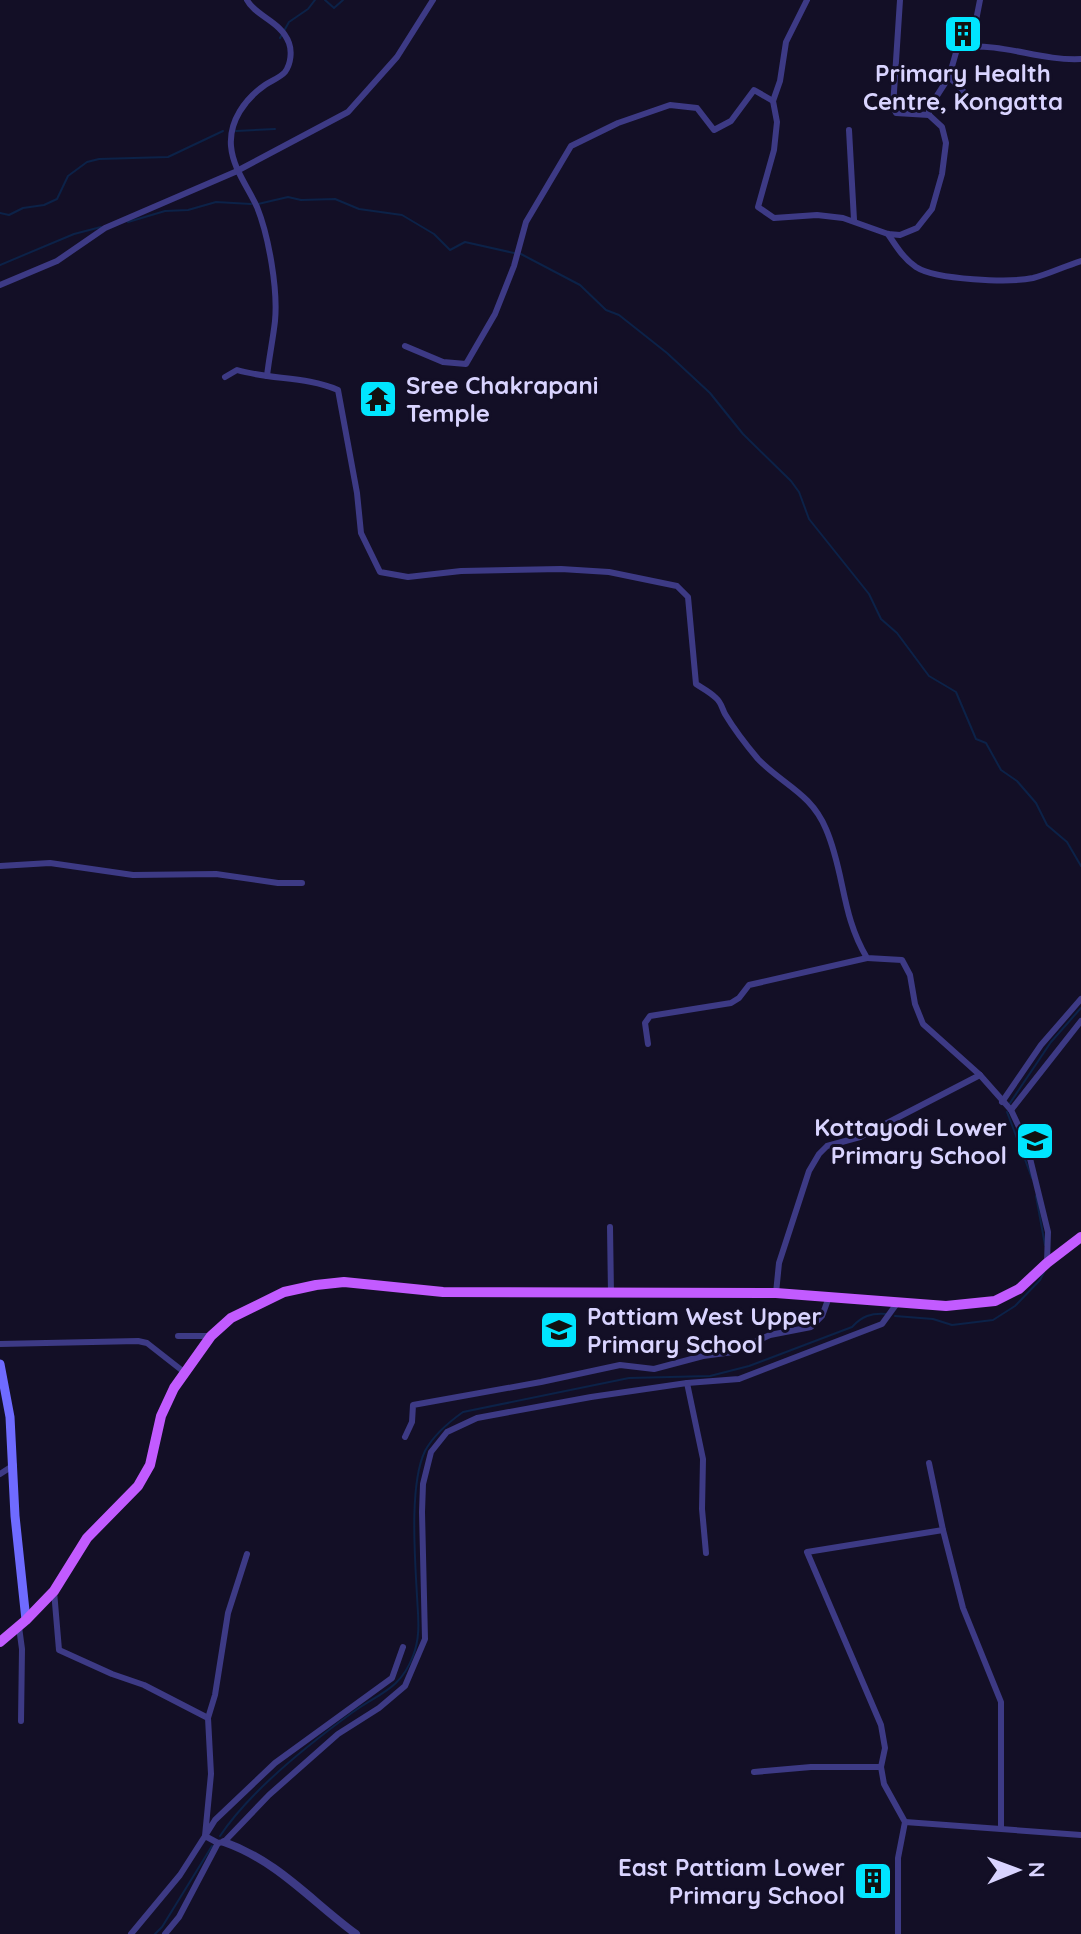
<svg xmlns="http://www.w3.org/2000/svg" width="1081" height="1934" viewBox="0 0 1081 1934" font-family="Quicksand,sans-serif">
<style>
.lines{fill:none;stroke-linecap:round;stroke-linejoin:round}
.stream{stroke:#0c2248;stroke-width:2}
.minor{stroke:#3d3a85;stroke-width:6}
.tertiary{stroke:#3d3a85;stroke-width:8}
.secondary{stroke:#6f6bff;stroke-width:9}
.primary{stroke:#c25bff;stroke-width:10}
.labels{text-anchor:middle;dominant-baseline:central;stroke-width:6;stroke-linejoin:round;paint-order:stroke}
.poi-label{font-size:24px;font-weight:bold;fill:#d9d4ff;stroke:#130f26;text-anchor:start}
</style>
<rect width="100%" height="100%" fill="#130f26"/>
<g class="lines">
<g class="stream">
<polyline points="325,0 334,8 343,0"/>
<polyline points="280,38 289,22 308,9 315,0"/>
<polyline points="236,131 275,129"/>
<polyline points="258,204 288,197 301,200 335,199 359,209 402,215 434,234 450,250 465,242 514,253"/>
<polyline points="0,213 9,215 23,208 44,205 57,199 68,176 87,162 99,159 168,157 223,131"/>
<polyline points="128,222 165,211 188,210 216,202 251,204"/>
<polyline points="521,254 580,285 606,310 619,315 667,353 710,393 743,434 791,481 799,492 809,519 869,594 881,619 897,633 929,676 956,692 976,739 986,743 1001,770 1017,781 1036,803 1047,825 1067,842 1081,866"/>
<polyline points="0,265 74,234 101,227"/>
<polyline points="1010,1103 1051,1042 1081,1008"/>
<polyline points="1007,1112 1032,1178"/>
<polyline points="1036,1196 1045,1245"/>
<polyline points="895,1316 933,1319 952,1325 993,1320 1015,1306 1040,1280 1044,1272"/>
<path d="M220,1836c30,-45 89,-92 133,-124 26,-19 47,-22 60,-56 8,-20 5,-39 4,-60 -2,-37 -8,-112 8,-145 8,-15 24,-29 38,-39l166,-34 81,-2 39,-10 103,-39c10,-11 19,-14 34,-13"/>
<polyline points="155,1934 162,1927 212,1846"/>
</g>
<g class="minor">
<path d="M247,0c8,16 34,21 42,43 3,8 2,21 -4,29 -4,5 -14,9 -20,13 -20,14 -36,36 -34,61 2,23 17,41 26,61 12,30 21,83 18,114 -2,18 -6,37 -8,55"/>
<polyline points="807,0 786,42 780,81 773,101 777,122 774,150 758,207 774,218 817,215 843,218 888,234 900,235 917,228 932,209 942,174 946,143 942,127 929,115 929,108 949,77"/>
<polyline points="900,0 893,107 896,113 929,115"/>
<polyline points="971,46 980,0"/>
<path d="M971,99l-22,-22 8,-28 5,-2c42,-4 78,14 119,12"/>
<polyline points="849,130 854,220"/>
<path d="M888,234c8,12 15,24 28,33 20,13 94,16 117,11 16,-4 32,-12 48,-17"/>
<polyline points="0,285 57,261 105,228 235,172 348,112 397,57 433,0"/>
<polyline points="405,346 443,362 466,364 495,314 514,266 526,222 571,146 618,123 670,105 697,108 714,130 731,121 754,90 773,101"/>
<path d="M225,377l12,-7c33,10 69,6 101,20l19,103 4,40 19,39 28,5 53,-6 100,-2 48,3 68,14 11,11 8,87c6,4 14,8 20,14 5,4 6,10 9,16 9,15 22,32 33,45 25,26 53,34 68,70 19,44 15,86 41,129l35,2 8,15 5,29 8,20 57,51 31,35 15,32 22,90 -1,30"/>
<polyline points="0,866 50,863 133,875 216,874 278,883 302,883"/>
<polyline points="648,1044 645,1023 650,1016 731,1003 739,998 749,985 867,958"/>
<polyline points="1002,1102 1041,1045 1081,999"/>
<polyline points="1011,1110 1081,1021"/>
<polyline points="610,1227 611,1294"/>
<polyline points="776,1293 779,1263 809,1171 819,1154 827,1146 860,1137 980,1075"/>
<polyline points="178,1336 211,1336"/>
<polyline points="0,1344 138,1341 147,1343 184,1372"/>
<polyline points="687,1383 703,1459 702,1509 706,1553"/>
<polyline points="405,1437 412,1422 413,1405 541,1382 620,1365 654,1369 703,1356 733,1352 770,1335 811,1327 822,1316 829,1297"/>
<polyline points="929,1463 943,1530 963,1608 1001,1702 1001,1828"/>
<polyline points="0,1474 14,1465"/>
<polyline points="54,1591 59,1650 112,1674 144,1685 208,1718 211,1774 205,1836 215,1820 275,1763 392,1678 403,1647"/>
<polyline points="19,1627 22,1649 21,1721"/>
<polyline points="208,1718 215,1695 228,1613 247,1554"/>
<polyline points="754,1772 811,1767 881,1767"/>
<polyline points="905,1822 1081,1835"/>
<polyline points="131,1934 180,1875 205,1836 218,1843"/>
<polyline points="165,1934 179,1917 218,1843 224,1842 269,1795 338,1734 379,1708 405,1686 425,1639 422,1512 423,1484 431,1452 447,1432 477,1418 591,1397 687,1383 739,1379 882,1324 898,1302"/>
<polyline points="898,1934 898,1858 905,1822 884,1784 881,1767 885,1748 881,1725 807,1552 943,1530"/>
</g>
<path class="tertiary" d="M224,1842c54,19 87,59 132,92"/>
<polyline class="secondary" points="0,1364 10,1417 15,1516 26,1620"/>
<polyline class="primary" points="0,1642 26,1620 54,1591 87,1538 138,1486 150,1465 161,1416 174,1388 211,1336 231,1318 284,1292 316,1285 344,1282 443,1292 776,1293 946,1306 995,1301 1019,1289 1047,1263 1081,1237"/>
</g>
<defs>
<symbol id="building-square" viewBox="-11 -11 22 22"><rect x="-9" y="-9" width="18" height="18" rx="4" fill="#00e5ff" stroke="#130f26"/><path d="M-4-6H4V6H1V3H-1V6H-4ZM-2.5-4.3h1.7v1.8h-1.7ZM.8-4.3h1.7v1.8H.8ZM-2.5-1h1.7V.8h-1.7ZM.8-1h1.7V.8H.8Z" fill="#111"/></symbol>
<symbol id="temple-square" viewBox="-11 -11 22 22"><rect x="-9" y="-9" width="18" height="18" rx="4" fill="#00e5ff" stroke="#130f26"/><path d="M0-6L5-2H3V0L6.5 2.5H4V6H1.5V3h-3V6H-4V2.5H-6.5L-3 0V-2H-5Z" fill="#111"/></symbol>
<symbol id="school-square" viewBox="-11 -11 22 22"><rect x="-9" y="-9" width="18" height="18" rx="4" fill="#00e5ff" stroke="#130f26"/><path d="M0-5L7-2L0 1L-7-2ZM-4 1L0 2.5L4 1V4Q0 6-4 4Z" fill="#111"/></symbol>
</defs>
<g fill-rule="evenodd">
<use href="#building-square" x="941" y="12" width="44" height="44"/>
<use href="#temple-square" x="356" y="377" width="44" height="44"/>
<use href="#school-square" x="1013" y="1119" width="44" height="44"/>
<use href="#school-square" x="537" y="1308" width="44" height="44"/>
<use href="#building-square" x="851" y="1859" width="44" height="44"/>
</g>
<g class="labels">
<g class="poi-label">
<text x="963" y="73" text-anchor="middle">Primary Health<tspan x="963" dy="28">Centre, Kongatta</tspan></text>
<text x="406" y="385">Sree Chakrapani<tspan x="406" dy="28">Temple</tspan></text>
<text x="1007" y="1127" text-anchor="end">Kottayodi Lower<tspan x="1007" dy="28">Primary School</tspan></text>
<text x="587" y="1316">Pattiam West Upper<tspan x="587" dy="28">Primary School</tspan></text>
<text x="845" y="1867" text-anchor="end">East Pattiam Lower<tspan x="845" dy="28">Primary School</tspan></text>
</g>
</g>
<g transform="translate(1017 1870) rotate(89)" stroke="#130f26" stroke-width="6" paint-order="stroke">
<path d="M0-6L14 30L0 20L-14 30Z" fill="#d9d4ff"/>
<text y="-12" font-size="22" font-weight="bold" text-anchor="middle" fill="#d9d4ff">N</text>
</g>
</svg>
